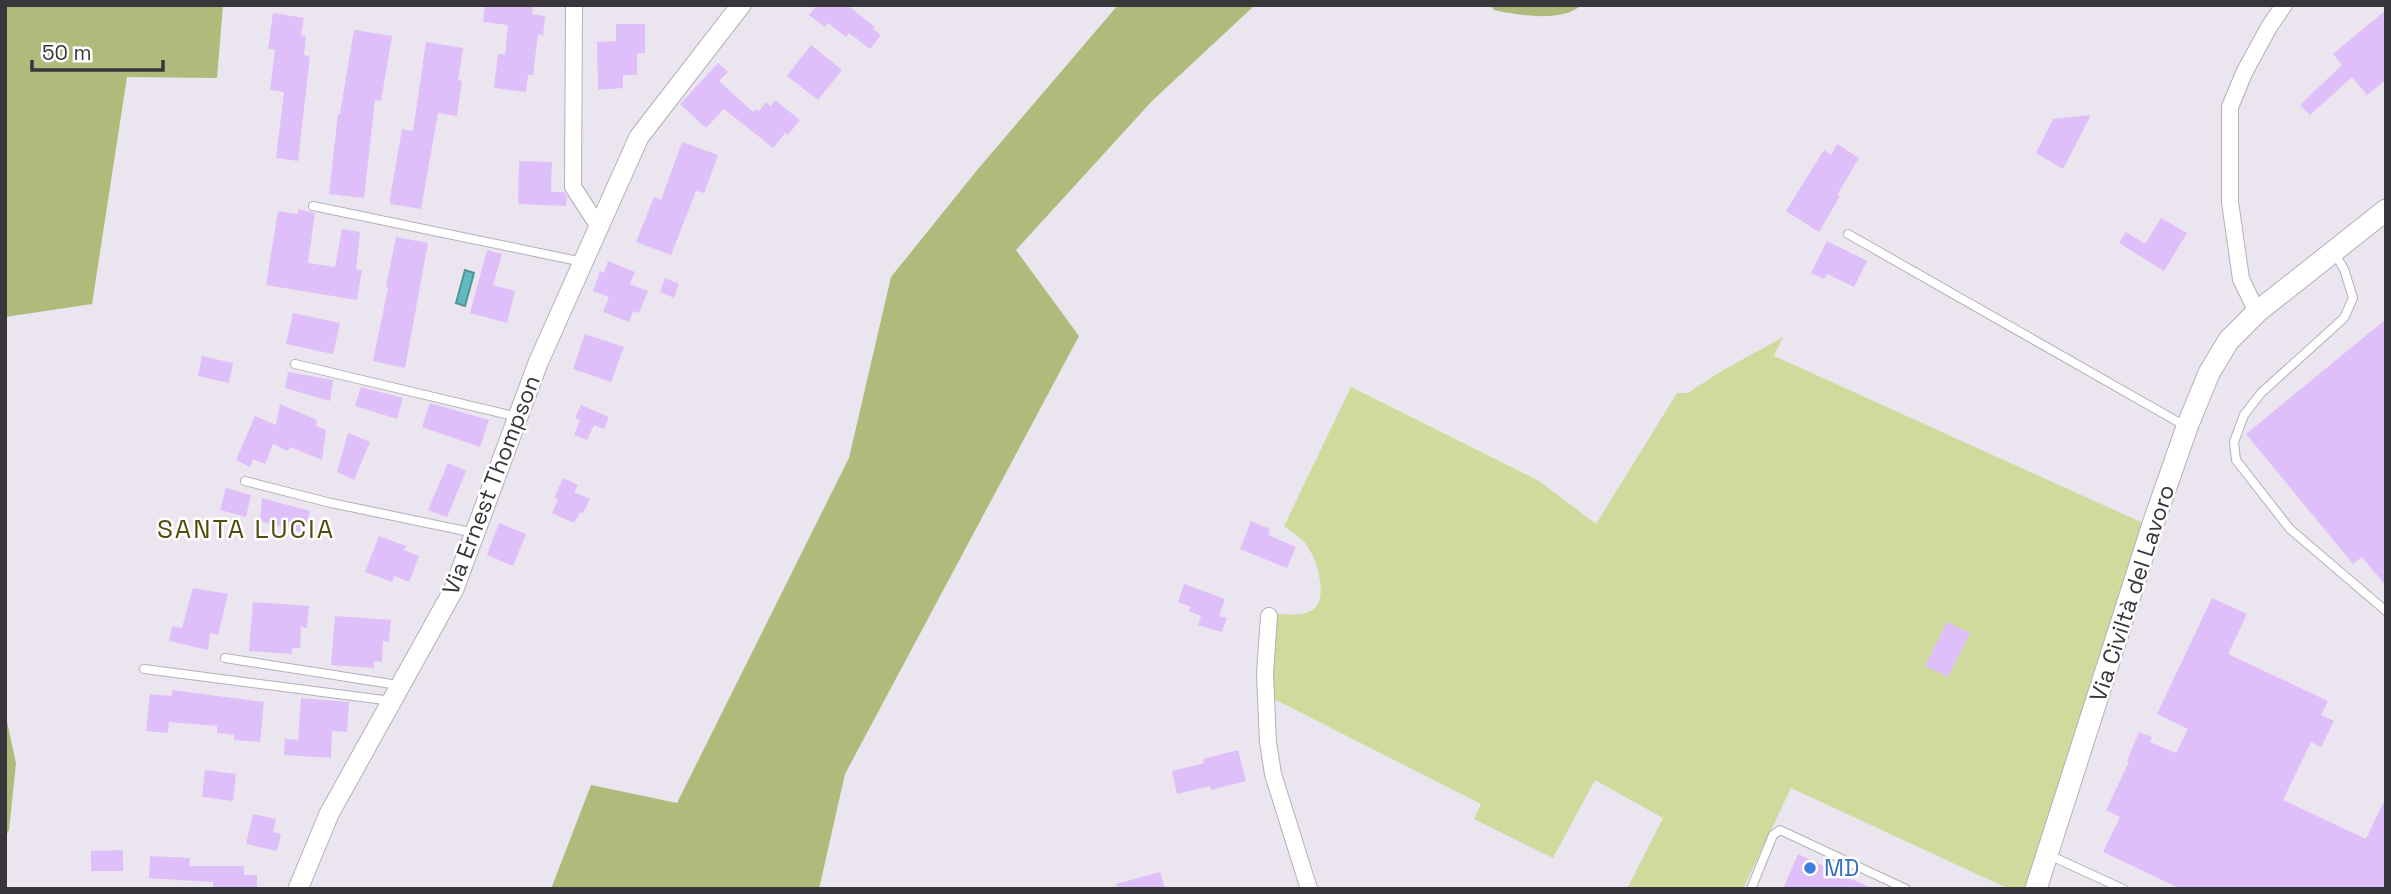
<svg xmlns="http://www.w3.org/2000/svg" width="2391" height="894" viewBox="0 0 2391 894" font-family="'Space Grotesk',sans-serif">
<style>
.green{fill:#cedb9c}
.forest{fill:#aebb7a}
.water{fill:#5fbbbf;stroke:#539397;stroke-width:2}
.building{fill:#dfbffa}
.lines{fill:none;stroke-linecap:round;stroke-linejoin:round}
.service-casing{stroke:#b4afb8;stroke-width:10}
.minor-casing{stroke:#b4afb8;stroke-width:18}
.tertiary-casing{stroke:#b4afb8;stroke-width:21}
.secondary-casing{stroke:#b4afb8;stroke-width:23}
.service{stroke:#fff;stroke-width:8}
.minor{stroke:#fff;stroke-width:16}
.tertiary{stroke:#fff;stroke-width:19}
.secondary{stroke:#fff;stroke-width:21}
.shop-dot{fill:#3f7fe0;stroke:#fff;stroke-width:2.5}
.labels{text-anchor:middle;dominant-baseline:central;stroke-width:5;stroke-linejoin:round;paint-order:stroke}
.street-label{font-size:23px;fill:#38363a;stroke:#fff}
.shop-label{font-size:23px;fill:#366cbe;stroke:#fff;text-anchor:start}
.quarter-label{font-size:26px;letter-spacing:2px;fill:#514c0d;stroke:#fff}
</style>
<rect width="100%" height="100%" fill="#ebe5ef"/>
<path class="green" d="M1783,337l-9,19 369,167 -116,366h-18l-218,-101 -48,101h-116l36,-71 -68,-38 -42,78 -79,-39 7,-15 -211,-107 7,-83c12,0 27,3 37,-5 15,-11 2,-54 -9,-66 -5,-6 -14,-11 -21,-17l67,-139 188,94 57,43 81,-131h11l32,-21z"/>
<g class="forest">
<polygon points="5,5 223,5 217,78 127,77 92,304 5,317"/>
<polygon points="1118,5 1255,5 1152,101 1016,250 1079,336 845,774 819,889 551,889 591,785 677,803 849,458 891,277 978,169"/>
<path d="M1490,5h91c-18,18 -64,10 -87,5z"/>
<polygon points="5,713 16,763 9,830 5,837"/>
</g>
<polygon class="water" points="465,270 474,273 465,306 456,303"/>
<g class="building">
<polygon points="485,5 533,7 532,14 545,16 543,35 538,34 533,75 528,75 526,92 494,88 498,54 505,55 508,25 483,22"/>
<polygon points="817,5 847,5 875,27 873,29 881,35 870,49 849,33 846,37 828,23 825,27 809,15"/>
<polygon points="2386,10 2386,80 2367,95 2352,77 2310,115 2300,105 2342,65 2333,54"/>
<polygon points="273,13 304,18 301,35 306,36 304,55 310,56 298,161 276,158 284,92 270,90 275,50 268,49"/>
<polygon points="616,24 645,24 645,53 637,53 637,75 623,75 623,88 598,90 597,42 616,41"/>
<polygon points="354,30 392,36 381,101 375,100 364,198 329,194 338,114 340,114"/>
<polygon points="426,42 463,48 458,80 462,81 457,116 438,113 421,209 390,204 390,198 402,129 413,131"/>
<polygon points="811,45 842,70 818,100 787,76"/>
<polygon points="718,63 728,72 719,81 753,112 755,109 759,111 766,102 771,106 775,100 800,120 788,135 785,133 773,148 724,109 706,128 680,104"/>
<polygon points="2091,115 2063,169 2036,153 2053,119"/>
<polygon points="682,142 718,155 704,193 696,191 671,255 636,242 654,197 661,200"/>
<polygon points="1837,144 1859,158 1837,195 1840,196 1819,232 1786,211 1824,150 1831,155"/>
<polygon points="519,161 552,162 551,192 564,192 567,196 566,206 518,204"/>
<polygon points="298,209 315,213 308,263 335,267 342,229 360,232 356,269 362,270 357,300 266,285 278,211 298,214"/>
<polygon points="2161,218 2187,233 2164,271 2119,243 2126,232 2145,244"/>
<polygon points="396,237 428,243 405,368 373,361 388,288 386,287"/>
<polygon points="1827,241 1867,261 1854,287 1827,274 1824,279 1811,273"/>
<polygon points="487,250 502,254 493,285 515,291 507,323 470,313"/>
<polygon points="608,261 635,272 630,284 648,291 639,313 633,311 629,322 603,312 609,297 593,291 600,271 604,273"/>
<polygon points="665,278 679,284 674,298 660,292"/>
<polygon points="293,313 340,323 333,354 286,344"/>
<polygon points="2386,319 2386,586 2362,557 2353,564 2246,434"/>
<polygon points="585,334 624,347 611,382 573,369"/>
<polygon points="202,356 233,363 229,383 198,376"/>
<polygon points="288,372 333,380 330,401 285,388"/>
<polygon points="361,387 403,398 397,419 355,406"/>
<polygon points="430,403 489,420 480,447 422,427"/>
<polygon points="280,404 317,420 316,426 326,430 322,460 290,447 288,451 273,444 265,464 253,459 250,467 236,460 255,416 276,425"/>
<polygon points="581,405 609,417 604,429 594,425 587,440 574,435 580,420 575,418"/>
<polygon points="348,433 370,442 354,480 337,472"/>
<polygon points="448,463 466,471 447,517 428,510"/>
<polygon points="563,478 578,485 574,492 590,499 583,513 580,512 574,523 552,513 558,499 554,498"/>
<polygon points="226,488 251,495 246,517 220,510"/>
<polygon points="262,498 310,511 304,533 260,521"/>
<polygon points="1251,521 1270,529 1268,535 1296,547 1287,568 1240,549"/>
<polygon points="499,523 526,534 513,566 487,555"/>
<polygon points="379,536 406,546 404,550 419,556 409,582 395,576 392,582 365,572"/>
<polygon points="1184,584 1225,599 1219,616 1227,618 1222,632 1198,625 1201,616 1189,611 1191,607 1178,602"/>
<polygon points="193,588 228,594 218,635 210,633 208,650 169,641 172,627 182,628"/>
<polygon points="2212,598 2247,614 2228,654 2328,701 2321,715 2334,721 2321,747 2311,742 2283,800 2366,839 2386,797 2386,889 2181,889 2103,852 2120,817 2106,810 2129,762 2127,761 2139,732 2152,737 2150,742 2176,753 2188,729 2157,714"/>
<polygon points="253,602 309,606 307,628 301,627 300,648 292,648 292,654 249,651"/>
<polygon points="335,616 391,620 389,642 383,641 382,662 374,661 374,668 331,665"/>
<polygon points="1947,622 1970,633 1948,677 1925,666"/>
<polygon points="172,690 264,702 260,742 234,740 234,735 217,733 217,726 169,722 168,733 146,731 150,694 172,696"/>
<polygon points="301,698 349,702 347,732 332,731 331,758 284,755 285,739 298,740"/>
<polygon points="1238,750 1246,781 1211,790 1210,786 1177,794 1172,771 1204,763 1203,759"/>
<polygon points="205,770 236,774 233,801 202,797"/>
<polygon points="253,814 276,819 273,832 281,834 277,851 246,844"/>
<polygon points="123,850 123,871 91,871 91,851"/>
<polygon points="1798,854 1873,889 1783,889"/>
<polygon points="150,856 190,858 189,866 244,866 244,875 257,875 257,889 213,889 213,882 149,878"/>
<polygon points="1160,872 1165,889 1117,889 1116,884"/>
</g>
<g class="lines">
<defs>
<g id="service">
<polyline points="313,206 583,262"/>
<polyline points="1848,234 2187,427"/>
<polyline points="2335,254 2344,269 2353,298 2344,318 2261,393 2244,415 2234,442 2236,460 2290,529 2386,611"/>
<polyline points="295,364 518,417"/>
<polyline points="245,481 331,503 475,533"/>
<polyline points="225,658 398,685"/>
<polyline points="144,669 392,701"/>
<polyline points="2049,855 2123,889"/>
<polyline points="1751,889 1773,835 1780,830 1906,889"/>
</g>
<g id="minor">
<polyline points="574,5 573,187 599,227"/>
<polyline points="2257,312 2241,279 2230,202 2230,107 2244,73 2269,27 2284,5"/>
<polyline points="1269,616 1265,674 1268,742 1273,774 1309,889"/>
</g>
<polyline id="tertiary" points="298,889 329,814 454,589 538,363 639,137 741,5"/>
<polyline id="secondary" points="2036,889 2154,521 2187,427 2209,373 2229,340 2257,312 2386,210"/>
</defs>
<use href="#service" class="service-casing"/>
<use href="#minor" class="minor-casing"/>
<use href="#tertiary" class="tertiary-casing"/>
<use href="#secondary" class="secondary-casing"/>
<use href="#service" class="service"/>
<use href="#minor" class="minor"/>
<use href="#tertiary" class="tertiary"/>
<use href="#secondary" class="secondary"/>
</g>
<circle class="shop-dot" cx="1810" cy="868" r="7"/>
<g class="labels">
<g class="street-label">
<text transform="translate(491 485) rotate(-69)">Via Ernest Thompson</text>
<text transform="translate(2132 593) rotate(-72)">Via Civiltà del Lavoro</text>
</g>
<g class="shop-label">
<text x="1824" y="868">MD</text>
</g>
<g class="quarter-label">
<text x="246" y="529">SANTA LUCIA</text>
</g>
</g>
<rect width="2391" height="894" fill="none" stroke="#38363a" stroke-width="14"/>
<path d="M32 60v10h131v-10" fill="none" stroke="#38363a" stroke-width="3.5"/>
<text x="42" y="60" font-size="21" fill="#38363a" stroke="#ffffff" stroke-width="5" paint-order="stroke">50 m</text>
</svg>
